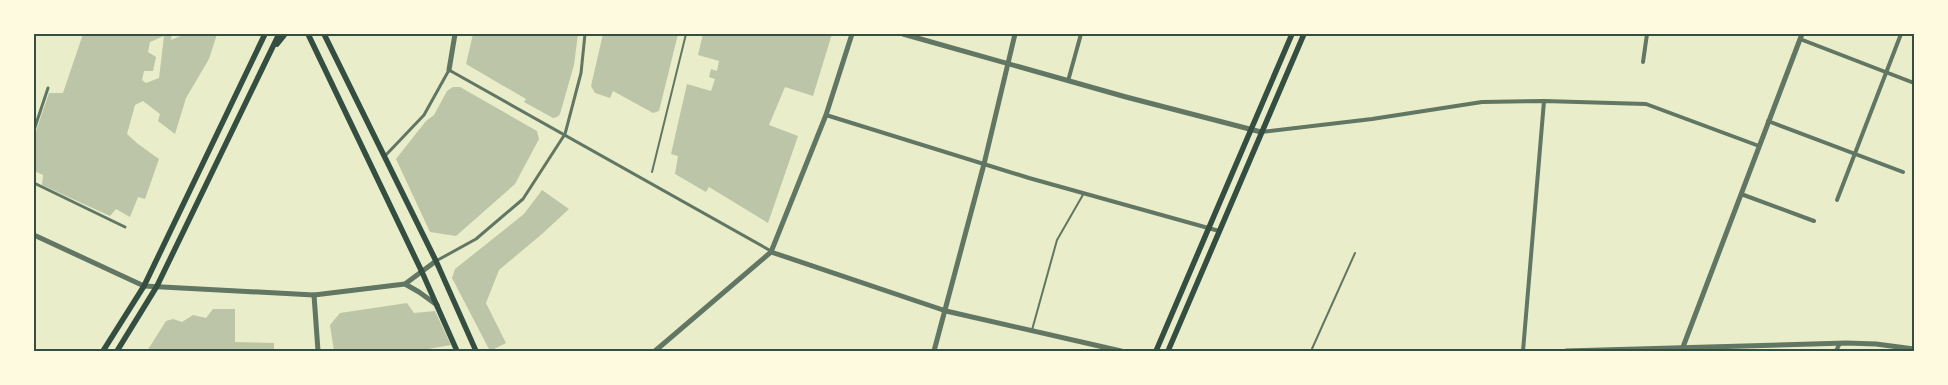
<svg xmlns="http://www.w3.org/2000/svg" width="1948" height="385" viewBox="0 0 1948 385" font-family="'Titillium Web',sans-serif">
<style>
.building{fill:#bcc5a7;fill-rule:evenodd}
.lines{fill:none;stroke-linecap:round;stroke-linejoin:round}
.service{stroke:#617663;stroke-width:2}
.pedestrian{stroke:#617663;stroke-width:3}
.minor{stroke:#617663;stroke-width:4}
.tertiary{stroke:#617663;stroke-width:5}
.secondary{stroke:#344e41;stroke-width:5.5}
.neatline{fill:none;stroke:#344e41;stroke-width:2}
</style>
<rect width="100%" height="100%" fill="#e9edc9"/>
<g class="building">
<path d="M83,34h89l-1,6 14,-6h32l-8,25 -23,39 -11,36 -17,-13 2,-7 -17,-13 -8,4 -8,29 11,10 21,15 -14,40 -7,-2 -8,20 -14,-8 -6,7 -68,-31 1,-10 -9,-4 2,-12 -2,-1v-21l15,-44h14zM164,36l-5,42 -13,5 -4,-3 2,-9h9l3,-14 -8,-5 2,-10z"/>
<polygon points="473,34 578,34 574,65 560,114 557,117 553,118 524,102 526,99 466,64"/>
<polygon points="603,34 678,34 659,111 653,113 613,91 610,98 595,93 591,86"/>
<polygon points="703,34 832,34 813,96 785,87 769,125 798,136 768,223 709,187 706,192 675,174 678,156 671,154 687,84 711,91 715,79 709,77 711,69 717,71 719,61 698,55"/>
<polygon points="453,87 460,87 537,131 539,139 515,184 456,236 430,232 396,159 426,121 434,115 447,91"/>
<polygon points="542,190 569,209 542,234 499,270 486,303 506,343 490,351 452,278 455,269 524,214"/>
<polygon points="407,303 414,313 435,311 451,345 416,351 334,351 330,325 340,313"/>
<polygon points="213,309 235,309 235,342 274,343 274,351 147,351 166,321 173,319 182,322 193,315 206,318"/>
</g>
<g class="lines">
<g class="service">
<polyline points="652,172 686,34"/>
<polyline points="1032,330 1057,240 1084,193"/>
<polyline points="1311,351 1355,253"/>
</g>
<g class="pedestrian">
<polyline points="34,130 48,88"/>
<polyline points="384,157 424,115 449,70 771,251"/>
<polyline points="34,183 125,227"/>
<polyline points="436,261 476,239 523,199 565,134 581,73 585,34"/>
</g>
<g class="minor">
<polyline points="1800,39 1914,83"/>
<polyline points="1643,62 1647,34"/>
<polyline points="1068,81 1081,34"/>
<polyline points="826,115 1029,178 1219,231"/>
<polyline points="1768,121 1903,172"/>
<polyline points="1261,132 1372,119 1482,102 1544,101 1646,104 1759,146"/>
<polyline points="1741,194 1814,221"/>
<polyline points="1837,200 1901,34"/>
<polyline points="1523,351 1544,101"/>
<polyline points="1836,351 1840,343"/>
</g>
<g class="tertiary">
<polyline points="903,34 1126,97 1261,132"/>
<polyline points="449,70 455,34"/>
<polyline points="34,235 144,286 314,295 405,284 436,261"/>
<polyline points="771,252 946,311 1121,351"/>
<polyline points="405,284 419,292 437,305"/>
<polyline points="314,295 318,351"/>
<polyline points="1683,347 1802,34"/>
<polyline points="655,351 771,252 826,115 852,34"/>
<polyline points="934,351 984,164 1015,34"/>
<polyline points="1566,351 1846,343 1876,344 1914,349"/>
</g>
<g class="secondary">
<polyline points="308,34 422,272 457,351"/>
<polyline points="324,34 436,261 476,351"/>
<polyline points="277,44 285,34"/>
<polyline points="103,351 144,286 265,34"/>
<polyline points="117,351 157,286 279,34"/>
<polyline points="1156,351 1292,34"/>
<polyline points="1168,351 1304,34"/>
</g>
</g>
<rect width="1948" height="385" fill="none" stroke="#fefae0" stroke-width="70"/>
<rect x="35" y="35" width="1878" height="315" class="neatline"/>
</svg>
